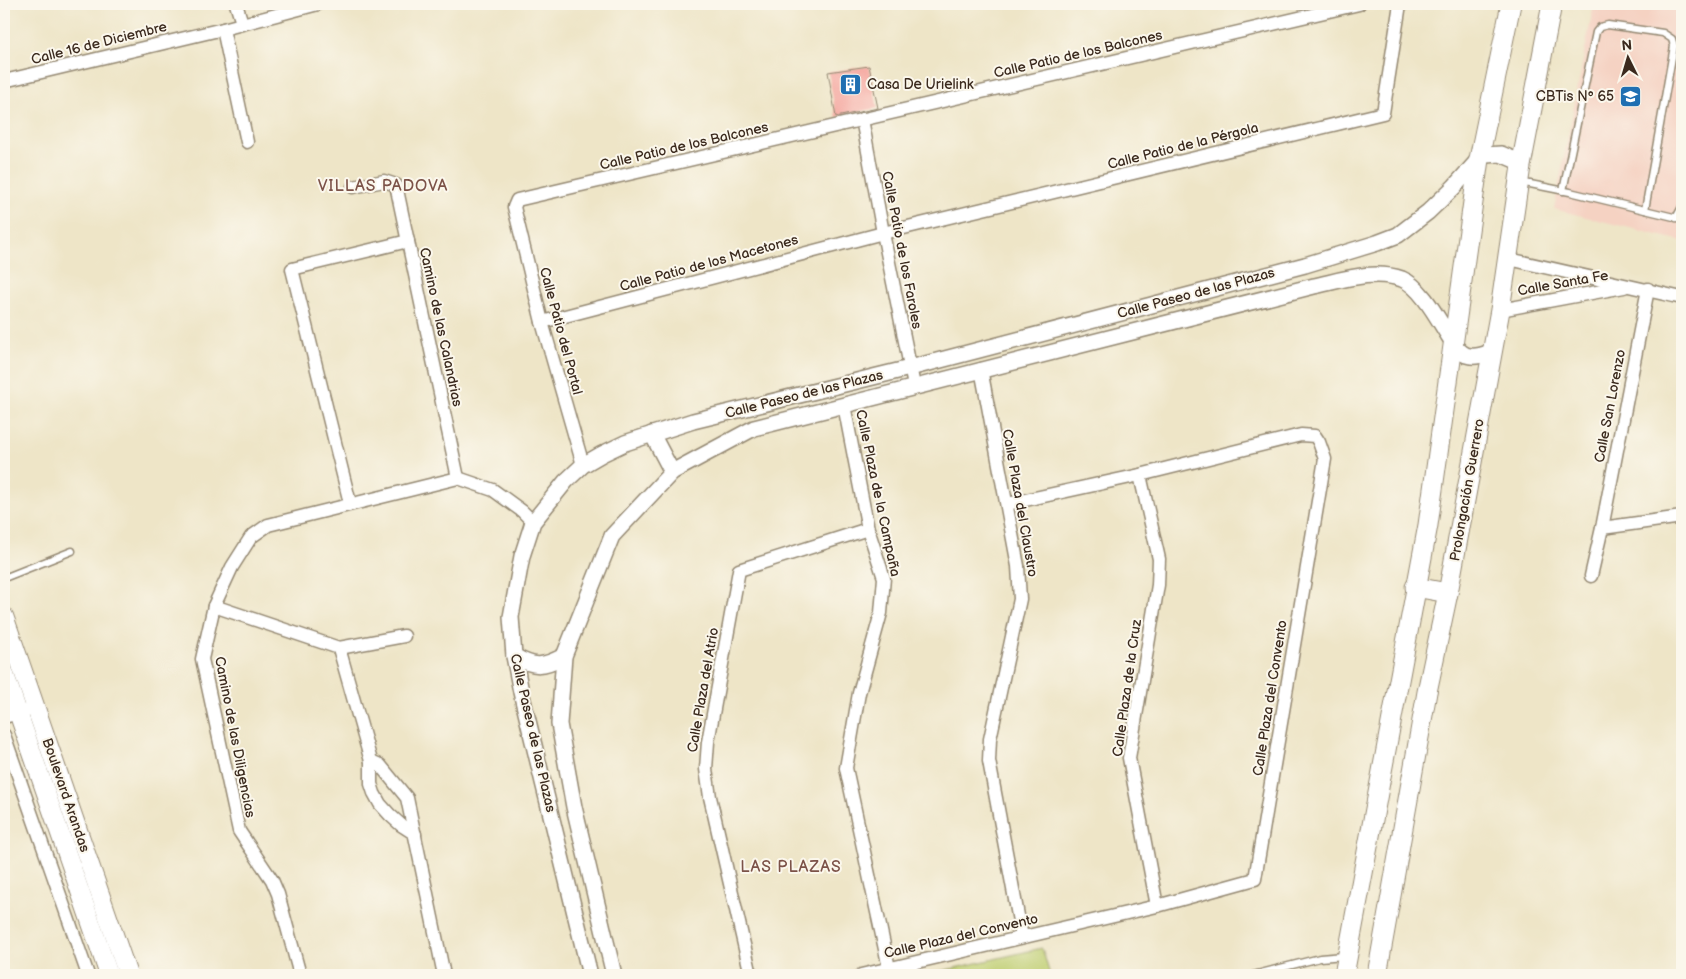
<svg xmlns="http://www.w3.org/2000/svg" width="1686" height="979" viewBox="0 0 1686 979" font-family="'Balsamiq Sans',sans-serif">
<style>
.built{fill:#f5d2c2}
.green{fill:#becd70;stroke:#7c7c47}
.building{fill:#f49c95}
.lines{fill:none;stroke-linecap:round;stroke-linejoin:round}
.service-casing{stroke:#948872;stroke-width:9}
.minor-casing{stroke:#948872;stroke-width:15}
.tertiary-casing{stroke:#948872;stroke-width:18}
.secondary-casing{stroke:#948872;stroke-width:20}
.primary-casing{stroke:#948872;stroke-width:21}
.service{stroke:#fff;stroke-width:6}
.minor{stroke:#fff;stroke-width:12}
.tertiary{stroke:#fff;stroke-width:15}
.secondary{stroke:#fff;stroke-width:18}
.primary{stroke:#fff;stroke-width:19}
.labels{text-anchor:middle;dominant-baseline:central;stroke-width:4;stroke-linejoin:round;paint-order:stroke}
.street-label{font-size:14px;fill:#3b2a1e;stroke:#fbf7ec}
.poi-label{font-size:14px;fill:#3b2a1e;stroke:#fbf7ec;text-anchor:start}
.quarter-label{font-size:16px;letter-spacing:1px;fill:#7c5248;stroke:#fbf7ec}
</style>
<rect width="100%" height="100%" fill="#fbf7ec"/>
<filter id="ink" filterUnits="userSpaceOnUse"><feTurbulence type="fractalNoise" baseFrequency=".02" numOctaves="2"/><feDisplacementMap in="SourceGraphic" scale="10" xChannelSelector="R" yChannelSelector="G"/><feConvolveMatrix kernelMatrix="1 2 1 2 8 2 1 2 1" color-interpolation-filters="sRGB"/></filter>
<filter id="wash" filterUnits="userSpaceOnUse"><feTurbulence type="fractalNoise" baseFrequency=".0096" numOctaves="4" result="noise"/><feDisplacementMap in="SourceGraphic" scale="20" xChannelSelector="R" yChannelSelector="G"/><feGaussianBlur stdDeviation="1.12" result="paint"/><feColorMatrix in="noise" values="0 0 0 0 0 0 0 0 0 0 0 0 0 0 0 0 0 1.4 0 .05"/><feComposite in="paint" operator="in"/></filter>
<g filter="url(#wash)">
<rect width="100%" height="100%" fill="#eee5c7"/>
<polygon class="built" points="1594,4 1682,4 1682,241 1554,209"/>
<polygon class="green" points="1042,948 1050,975 924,975"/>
<g id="blocks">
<polygon class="building" points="869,66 878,108 836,117 828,72"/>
</g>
</g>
<g filter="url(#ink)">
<use href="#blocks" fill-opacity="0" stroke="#948872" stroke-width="1"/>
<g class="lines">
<defs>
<g id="service">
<polyline points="1520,182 1570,192 1682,219"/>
<polyline points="1563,191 1596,32 1600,27 1608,25 1663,33 1672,39 1674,46 1645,210"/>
<polyline points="1676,218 1682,207"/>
<polyline points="4,578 72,551"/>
<polyline points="1253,975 1320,958 1344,956"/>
</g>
<g id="minor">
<polyline points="236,4 242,23"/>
<polyline points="223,29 247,142"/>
<polyline points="4,81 223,29 318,4"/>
<polyline points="862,119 883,233 914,386"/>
<polyline points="353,187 384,181 396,185 458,478"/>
<polyline points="1509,259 1682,298"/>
<polyline points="1500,310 1624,287"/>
<polyline points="542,322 883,233 1383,113 1400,4"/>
<polyline points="981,369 1018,566 1020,599 990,739 989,761 1022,937"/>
<polyline points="844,405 868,529 884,578 881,613 859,693 846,768 889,968"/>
<polyline points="583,465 542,322 514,207 517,200 1359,4"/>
<polyline points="1140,475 1159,559 1158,585 1129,758 1157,906"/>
<polyline points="350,503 292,269 408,241"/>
<polyline points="1602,528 1682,517"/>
<polyline points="1591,576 1602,528 1648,289"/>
<polyline points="214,606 339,648 371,761 371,784 374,793 380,804 390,815 401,825 415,834"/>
<polyline points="339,648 404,636"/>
<polyline points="4,717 26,711"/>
<polyline points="4,735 88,975"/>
<polyline points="371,761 380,765 407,798 444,975"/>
<polyline points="300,975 278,894 272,880 239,831 202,659 214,606 232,567 251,537 268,525 458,478 493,490 522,511 533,522"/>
<polyline points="751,975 710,797 706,769 708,742 739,570 868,529"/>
<polyline points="861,975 1157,906 1255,879 1325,459 1319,442 1315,436 1301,435 1140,475 1007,504"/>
</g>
<g id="tertiary">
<polyline points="652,434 672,472"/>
<path d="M514,656c21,12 29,11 50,0"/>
<polyline points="590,975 521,692 514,656 511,617 522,556 533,522 566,481 583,465 602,454 625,443 693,421 910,368 1305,265 1377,243 1398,235 1428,212 1454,187 1479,159 1486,155 1501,154 1515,160 1521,166"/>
<path d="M614,975l-40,-168 -15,-83 5,-68 48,-120 60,-64 82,-44 560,-142c28,-6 60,-17 88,-7 20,8 37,42 48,59 5,7 8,14 16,17 9,3 17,0 26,-4"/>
</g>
<g id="secondary">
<polyline points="4,616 128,975"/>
<polyline points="4,672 109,975"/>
</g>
<g id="primary">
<polyline points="1415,587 1448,593"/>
<polyline points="1344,975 1428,525 1479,159 1511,4"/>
<polyline points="1377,975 1427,692 1448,593 1500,310 1521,166 1552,4"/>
</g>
</defs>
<use href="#service" class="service-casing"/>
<use href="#minor" class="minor-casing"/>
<use href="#tertiary" class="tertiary-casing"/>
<use href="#secondary" class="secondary-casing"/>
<use href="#primary" class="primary-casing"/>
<use href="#service" class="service"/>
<use href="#minor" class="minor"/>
<use href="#tertiary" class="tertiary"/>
<use href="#secondary" class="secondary"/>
<use href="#primary" class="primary"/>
</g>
</g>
<defs>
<symbol id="building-square" viewBox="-11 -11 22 22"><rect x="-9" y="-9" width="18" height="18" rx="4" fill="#1f6fb2" stroke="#fbf7ec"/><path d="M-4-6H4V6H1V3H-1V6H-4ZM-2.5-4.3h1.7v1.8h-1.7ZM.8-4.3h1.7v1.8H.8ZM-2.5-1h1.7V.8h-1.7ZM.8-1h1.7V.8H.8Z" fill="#fff"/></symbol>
<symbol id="school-square" viewBox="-11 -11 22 22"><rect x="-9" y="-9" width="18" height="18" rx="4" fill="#1f6fb2" stroke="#fbf7ec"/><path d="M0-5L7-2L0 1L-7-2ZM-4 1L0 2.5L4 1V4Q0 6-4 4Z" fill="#fff"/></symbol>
</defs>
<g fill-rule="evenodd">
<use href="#building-square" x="838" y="72" width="25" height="25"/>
<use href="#school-square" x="1618" y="84" width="25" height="25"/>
</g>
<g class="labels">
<g class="street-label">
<text transform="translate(99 43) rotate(-14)">Calle 16 de Diciembre</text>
<text transform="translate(1078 54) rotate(-13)">Calle Patio de los Balcones</text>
<text transform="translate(684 146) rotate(-13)">Calle Patio de los Balcones</text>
<text transform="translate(1183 146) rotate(-14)">Calle Patio de la Pérgola</text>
<text transform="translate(902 250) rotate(79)">Calle Patio de los Faroles</text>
<text transform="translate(709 263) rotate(-15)">Calle Patio de los Macetones</text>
<text transform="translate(1563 283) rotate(-10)">Calle Santa Fe</text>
<text transform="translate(1196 293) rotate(-15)">Calle Paseo de las Plazas</text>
<text transform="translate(441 327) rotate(78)">Camino de las Calandrias</text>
<text transform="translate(561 331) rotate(75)">Calle Patio del Portal</text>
<text transform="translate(804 394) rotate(-14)">Calle Paseo de las Plazas</text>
<text transform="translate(1610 406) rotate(-79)">Calle San Lorenzo</text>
<text transform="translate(1467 490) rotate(-80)">Prolongación Guerrero</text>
<text transform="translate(878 493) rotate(78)">Calle Plaza de la Campaña</text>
<text transform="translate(1020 503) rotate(80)">Calle Plaza del Claustro</text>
<text transform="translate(1127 688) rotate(-82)">Calle Plaza de la Cruz</text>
<text transform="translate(703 690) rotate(-80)">Calle Plaza del Atrio</text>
<text transform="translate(1270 698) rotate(-81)">Calle Plaza del Convento</text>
<text transform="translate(533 733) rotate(77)">Calle Paseo de las Plazas</text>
<text transform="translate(235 737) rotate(79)">Camino de las Diligencias</text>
<text transform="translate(66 795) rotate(71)">Boulevard Arandas</text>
<text transform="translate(961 936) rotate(-13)">Calle Plaza del Convento</text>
</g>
<g class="poi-label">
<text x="867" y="84">Casa De Urielink</text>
<text x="1614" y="96" text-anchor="end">CBTis Nº 65</text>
</g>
<g class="quarter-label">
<text x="383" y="186">VILLAS PADOVA</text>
<text x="791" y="867">LAS PLAZAS</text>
</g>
</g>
<rect width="1686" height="979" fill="none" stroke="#fbf7ec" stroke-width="20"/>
<g transform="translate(1628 58) rotate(355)" stroke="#fbf7ec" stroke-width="4" paint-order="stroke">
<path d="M0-4L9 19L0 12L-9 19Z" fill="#3b2a1e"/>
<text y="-8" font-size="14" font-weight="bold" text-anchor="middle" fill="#3b2a1e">N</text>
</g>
</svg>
